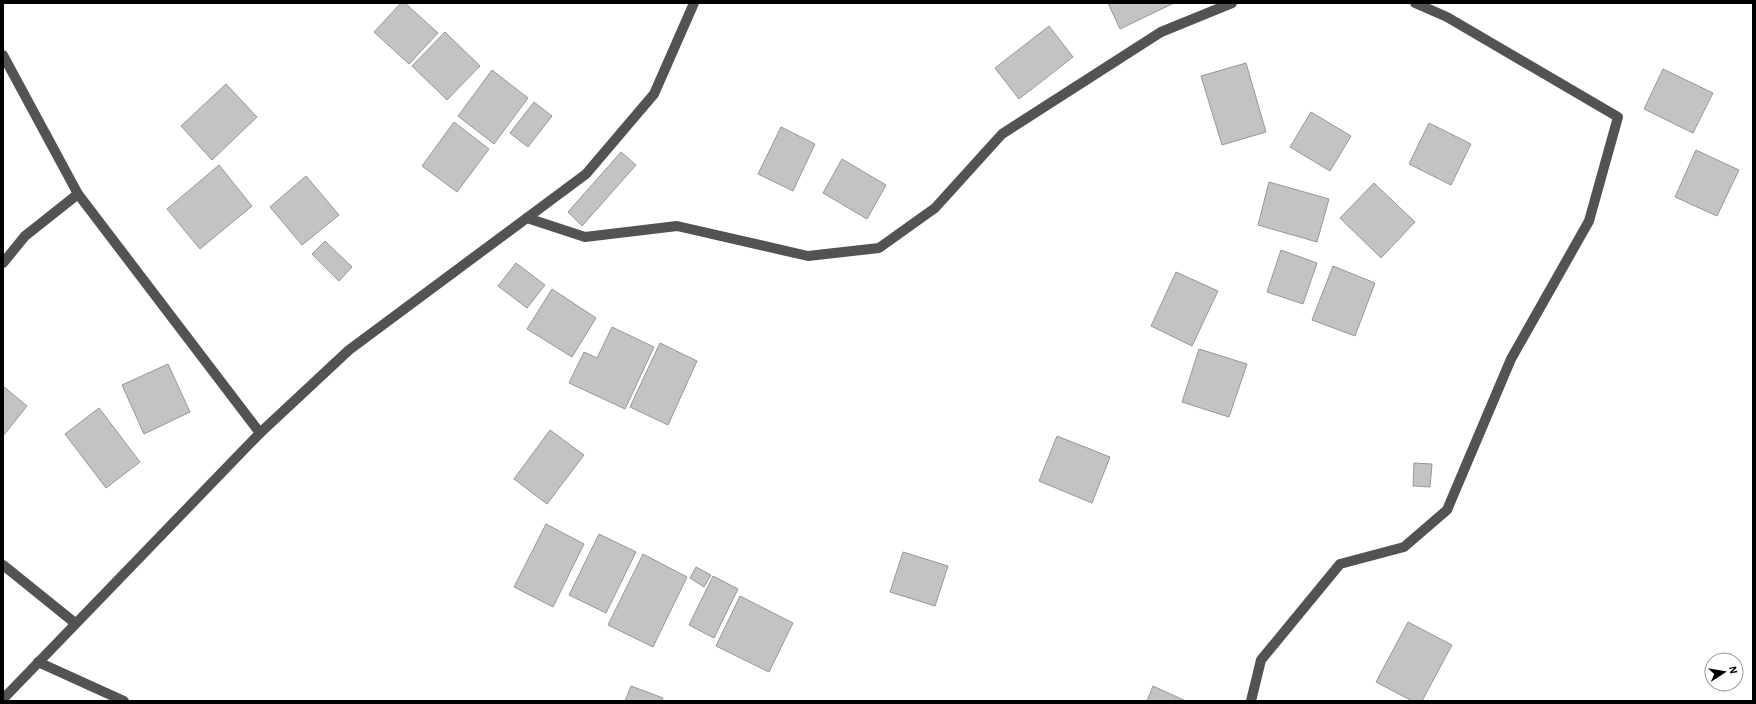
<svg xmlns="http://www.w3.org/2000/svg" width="1756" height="704" viewBox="0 0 1756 704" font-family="'Alegreya Sans',sans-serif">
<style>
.building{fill:#c3c3c3;stroke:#979797}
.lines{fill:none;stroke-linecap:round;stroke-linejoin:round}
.minor{stroke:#535353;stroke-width:10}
</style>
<rect width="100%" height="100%" fill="#fff"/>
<g class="building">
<polygon points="401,3 405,3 438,33 409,64 374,32"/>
<polygon points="1108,3 1174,3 1120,29"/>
<polygon points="1049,26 1073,57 1019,99 995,68"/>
<polygon points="445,32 480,66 447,100 412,66"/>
<polygon points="1246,63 1266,132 1222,145 1201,76"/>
<polygon points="1663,69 1713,93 1693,133 1644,109"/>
<polygon points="492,70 528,98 494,144 458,116"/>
<polygon points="226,84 257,117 212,160 181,126"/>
<polygon points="534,102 552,116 528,147 510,133"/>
<polygon points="1311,112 1351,136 1330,171 1290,147"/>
<polygon points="454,122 489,149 457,192 422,166"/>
<polygon points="1429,123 1471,144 1451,185 1409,164"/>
<polygon points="781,127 815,144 793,191 758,174"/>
<polygon points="1696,150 1739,170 1717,216 1675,197"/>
<polygon points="621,152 636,165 582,226 568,212"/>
<polygon points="842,159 886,185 867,219 823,193"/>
<polygon points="219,165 252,206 200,249 167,209"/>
<polygon points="306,176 339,215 302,245 270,207"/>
<polygon points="1269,182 1329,199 1317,242 1258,225"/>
<polygon points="1374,183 1415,222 1381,258 1340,218"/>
<polygon points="325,241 352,267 339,281 312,254"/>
<polygon points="1281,250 1317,263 1303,304 1267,292"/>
<polygon points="516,263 545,285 527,308 498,286"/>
<polygon points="1333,266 1375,283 1355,336 1312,320"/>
<polygon points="1176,272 1218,291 1192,346 1151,326"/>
<polygon points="552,289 596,318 572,357 527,329"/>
<polygon points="612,327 654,347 625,409 569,383 584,352 597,358"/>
<polygon points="660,343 697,361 668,425 630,407"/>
<polygon points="1199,349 1247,364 1229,417 1182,402"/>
<polygon points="168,364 190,412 144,434 122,385"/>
<polygon points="3,386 27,406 3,436"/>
<polygon points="99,408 140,462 106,488 65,434"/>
<polygon points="550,430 584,455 547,504 514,479"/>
<polygon points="1057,436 1110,457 1092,503 1039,481"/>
<polygon points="1414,463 1432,464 1430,487 1413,486"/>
<polygon points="546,524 584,544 553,607 514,587"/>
<polygon points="599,534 636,552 606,613 569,595"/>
<polygon points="903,552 948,566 935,606 890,592"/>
<polygon points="643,554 687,577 653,647 608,625"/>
<polygon points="696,567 711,575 704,587 690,578"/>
<polygon points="713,576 738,589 714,638 689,625"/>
<polygon points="740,596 793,623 769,672 716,646"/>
<polygon points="1408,622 1452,645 1422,701 1412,701 1376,682"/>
<polygon points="631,686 663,698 662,701 625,701"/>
<polygon points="1153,686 1186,701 1147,701"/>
</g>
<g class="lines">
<g class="minor">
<polyline points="3,55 78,194 260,433"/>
<polyline points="527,218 585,237 677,226 808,256 879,248 935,208 1002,134 1161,32 1232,3"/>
<polyline points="3,263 25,236 78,194"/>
<polyline points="3,565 75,623"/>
<polyline points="38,662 124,701"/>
<polyline points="3,699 260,433 349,350 586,174 654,94 694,3"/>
<polyline points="1251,701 1261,660 1340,564 1404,547 1447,510 1511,359 1589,221 1618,117 1447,17 1415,3"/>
</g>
</g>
<rect width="1756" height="704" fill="none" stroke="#000000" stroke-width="8"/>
<g transform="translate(1724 672) rotate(78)"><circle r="19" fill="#ffffff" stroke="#999999"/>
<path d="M0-3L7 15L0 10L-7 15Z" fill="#000000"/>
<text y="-6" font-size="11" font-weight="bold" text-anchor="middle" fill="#000000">N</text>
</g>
</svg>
